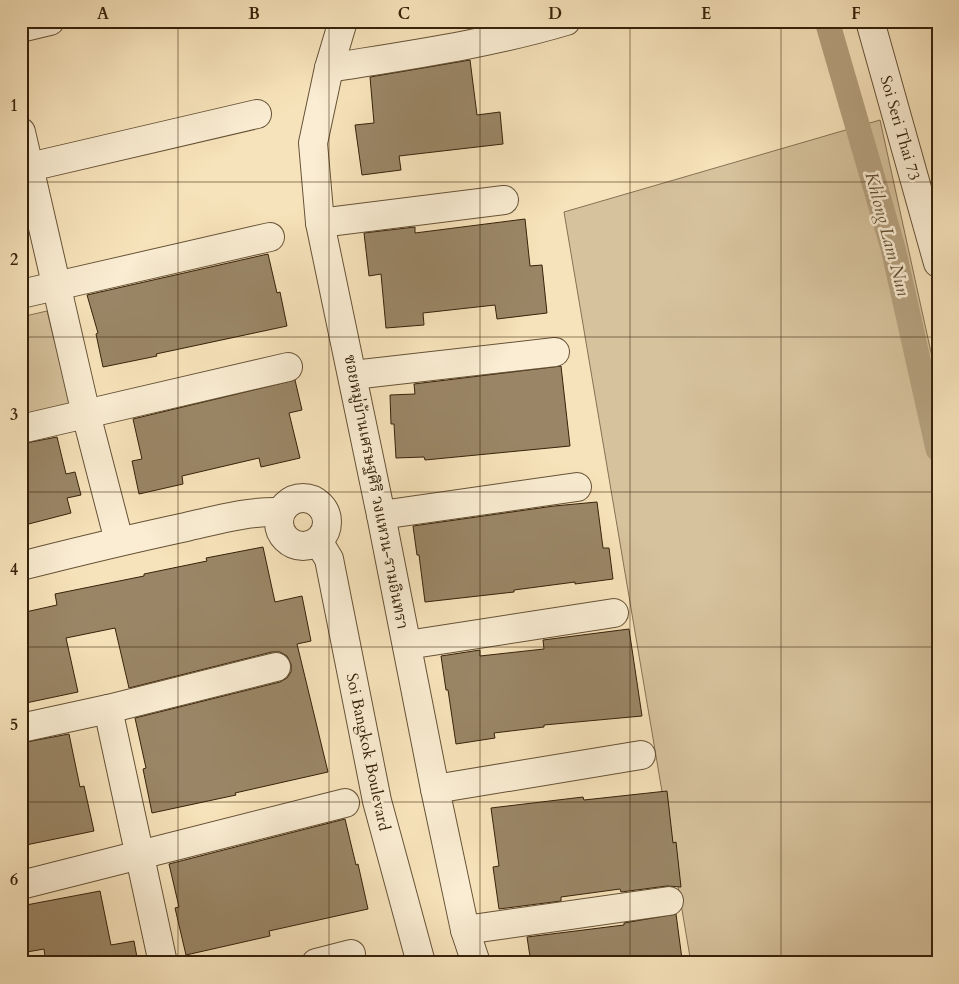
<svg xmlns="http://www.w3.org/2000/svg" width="959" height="984" viewBox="0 0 959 984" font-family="Cardo,'Noto Serif Thai',serif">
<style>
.green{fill:#d6c29d;stroke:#867254}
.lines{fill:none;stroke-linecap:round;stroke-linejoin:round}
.canal{stroke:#b5a17f;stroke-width:25}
.building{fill:#9a8666;stroke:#36220a}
.minor-casing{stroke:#665236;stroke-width:30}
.minor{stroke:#faedd3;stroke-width:28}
.grid{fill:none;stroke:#36220a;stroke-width:1;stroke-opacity:0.55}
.labels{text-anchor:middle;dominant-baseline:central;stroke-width:5;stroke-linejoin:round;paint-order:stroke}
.street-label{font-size:16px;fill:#36220a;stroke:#faedd3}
.water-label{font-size:18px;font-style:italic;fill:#624e33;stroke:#faedd3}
.neatline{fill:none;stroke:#36220a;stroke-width:2}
.grid-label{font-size:16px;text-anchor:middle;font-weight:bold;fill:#36220a}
</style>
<rect width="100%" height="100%" fill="#f7e3bb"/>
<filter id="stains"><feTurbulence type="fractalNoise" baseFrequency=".004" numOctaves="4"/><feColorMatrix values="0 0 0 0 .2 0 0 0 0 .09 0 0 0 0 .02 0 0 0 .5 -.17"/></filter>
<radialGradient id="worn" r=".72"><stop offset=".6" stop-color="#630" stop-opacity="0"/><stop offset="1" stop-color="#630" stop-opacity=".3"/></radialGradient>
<g class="green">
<polygon points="880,120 938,384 938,963 691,963 564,212"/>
<polygon points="47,311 71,406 21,418 21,317"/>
</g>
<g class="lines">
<polyline class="canal" points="827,21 893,248 938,449"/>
</g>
<g class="building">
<polygon points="470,60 477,115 500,112 503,144 399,156 401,170 362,175 355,125 374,123 370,77"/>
<polygon points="525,219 530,266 542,265 547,313 497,319 495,305 423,313 424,325 386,328 381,274 369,276 364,233 415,227 415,233"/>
<polygon points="268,254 277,293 280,292 287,326 156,354 157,356 103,367 96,334 98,333 87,295"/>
<polygon points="561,366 570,446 425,460 424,457 396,458 394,424 391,424 390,395 415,394 414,384"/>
<polygon points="295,380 302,410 289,413 300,458 261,467 259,458 182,476 183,484 139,494 132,461 142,459 133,419"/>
<polygon points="57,437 66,474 75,472 81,495 67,498 71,513 21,526 21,444"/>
<polygon points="597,502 603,548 609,548 613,579 575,584 575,582 514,590 514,592 425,602 419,555 417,555 413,526 554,506"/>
<polygon points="263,547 275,602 302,596 311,641 297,644 328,772 235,793 236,795 152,813 143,769 146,768 135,718 280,682 287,678 291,672 291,664 287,656 280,652 272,652 129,688 115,628 66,638 78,692 21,704 21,613 57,605 55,594 144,576 144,574 207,561 206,558"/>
<polygon points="629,629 642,716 544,725 544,727 494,733 495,738 456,744 448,690 446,690 441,656 480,650 480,656 544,649 543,640"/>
<polygon points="69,734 80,787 84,786 94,831 21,846 21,743"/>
<polygon points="667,791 673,843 676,842 681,887 667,886 621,892 620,889 561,897 561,901 499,909 493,867 499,866 491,808 583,797 584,800"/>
<polygon points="345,819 356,865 358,864 368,909 269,931 270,936 186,955 175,908 179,907 169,864"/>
<polygon points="100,891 111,945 134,941 138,963 46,963 44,949 21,953 21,906"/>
<polygon points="676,914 682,959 655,963 531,963 527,937 624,925 624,923"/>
</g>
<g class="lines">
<defs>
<g id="minor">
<polyline points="343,21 329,68 313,143 320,223 381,515 435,789 465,930 476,963"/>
<polyline points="870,21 938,263"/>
<polyline points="21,28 50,21"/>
<path d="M329,68c80,-13 160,-24 237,-47"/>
<polyline points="21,132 86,414 119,541"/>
<polyline points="21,169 257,114"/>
<polyline points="320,223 504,200"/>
<polyline points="21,294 270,237"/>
<polyline points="353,375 555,352"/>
<polyline points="21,429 288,367"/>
<circle cx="303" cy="522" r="24"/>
<polyline points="381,515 577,487"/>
<polyline points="318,541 329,559 377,801 421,963"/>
<path d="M21,566c55,-14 109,-27 165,-39 31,-7 62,-16 94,-15"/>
<polyline points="407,645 614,613"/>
<polyline points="108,709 276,667"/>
<polyline points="21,728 108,709 163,963"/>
<polyline points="435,789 641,755"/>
<polyline points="21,885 345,803"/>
<polyline points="465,930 669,901"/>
<polyline points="316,963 351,954"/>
</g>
</defs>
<use href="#minor" class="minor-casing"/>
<use href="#minor" class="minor"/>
</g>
<path class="grid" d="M178,21v942M329,21v942M480,21v942M630,21v942M781,21v942M21,182h917M21,337h917M21,492h917M21,647h917M21,802h917"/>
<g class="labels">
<g class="street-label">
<text transform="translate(900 128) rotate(74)">Soi Seri Thai 73</text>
<text transform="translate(376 492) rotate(79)">ซอยหมู่บ้านเศรษฐศิริ วงแหวน-รามอินทรา</text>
<text transform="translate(368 752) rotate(78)">Soi Bangkok Boulevard</text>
</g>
<g class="water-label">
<text transform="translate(887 234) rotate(75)">Khlong Lam Nun</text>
</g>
</g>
<rect width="959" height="984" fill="none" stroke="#f7e3bb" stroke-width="55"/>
<rect x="28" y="28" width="904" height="928" class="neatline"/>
<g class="grid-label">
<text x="103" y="19">A</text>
<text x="254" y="19">B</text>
<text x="404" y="19">C</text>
<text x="555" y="19">D</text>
<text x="706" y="19">E</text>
<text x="856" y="19">F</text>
<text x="14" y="111">1</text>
<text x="14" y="265">2</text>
<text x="14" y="420">3</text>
<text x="14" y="575">4</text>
<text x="14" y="730">5</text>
<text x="14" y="885">6</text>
</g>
<rect width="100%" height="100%" filter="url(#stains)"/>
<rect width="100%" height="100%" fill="url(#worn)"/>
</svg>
